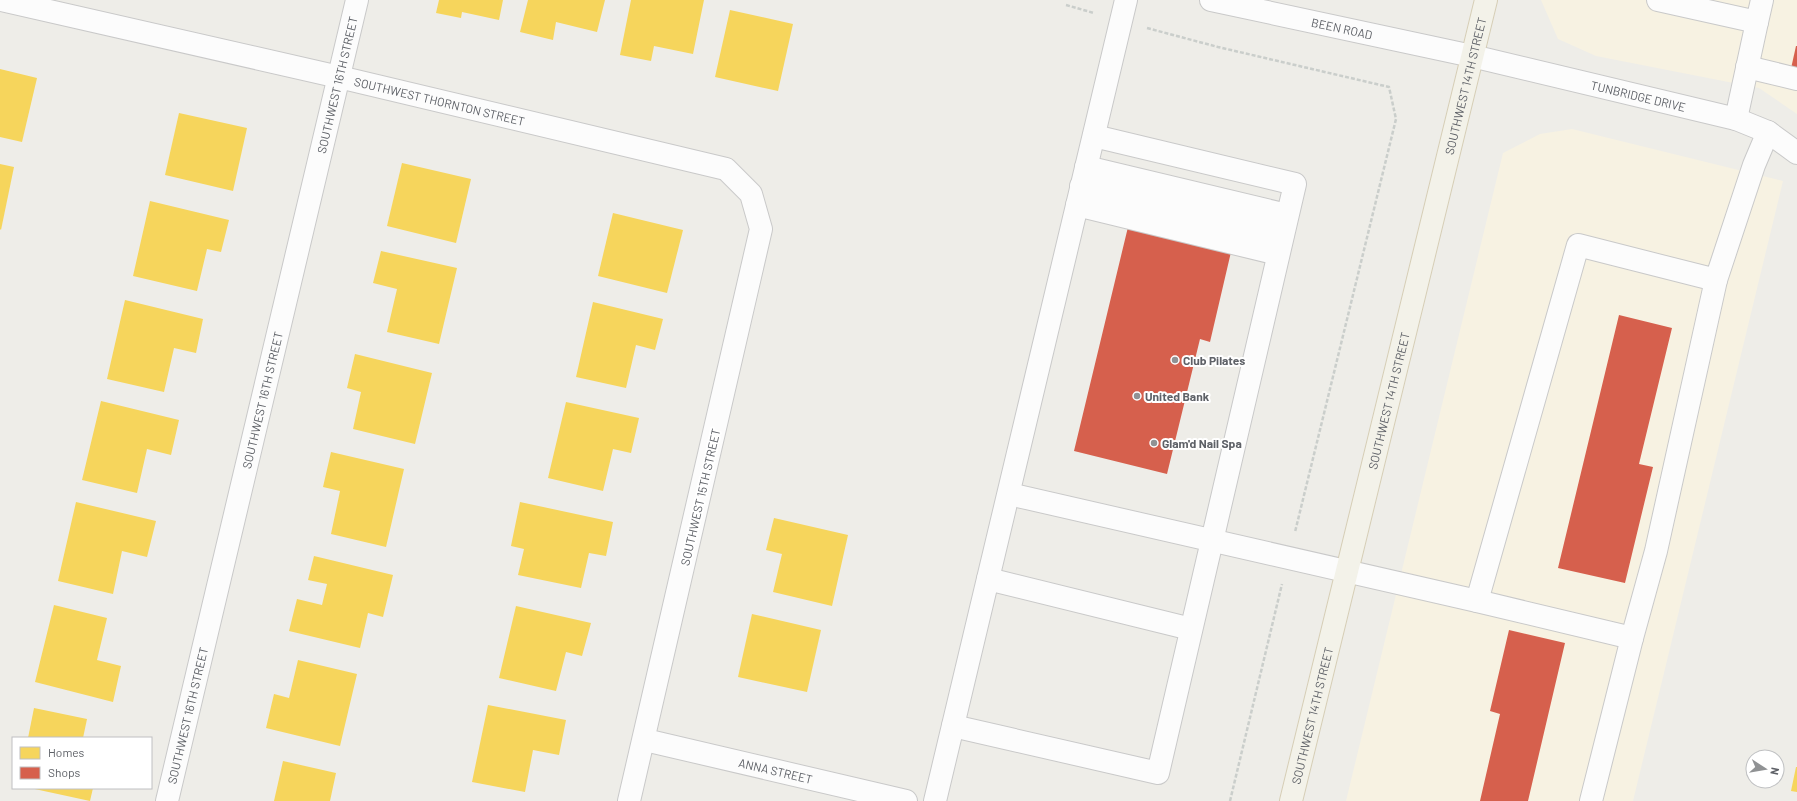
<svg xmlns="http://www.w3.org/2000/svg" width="1797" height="801" viewBox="0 0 1797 801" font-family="Barlow,sans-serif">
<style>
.commercial{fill:#f7f2e2}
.homes{fill:#f6d55c}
.shops{fill:#d6604d}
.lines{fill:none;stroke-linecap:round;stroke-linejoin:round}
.minor-casing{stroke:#c9c9c9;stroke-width:24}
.major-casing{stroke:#d6ceb6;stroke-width:24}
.path{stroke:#cacecb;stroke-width:2.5;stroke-dasharray:4 2;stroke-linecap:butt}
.minor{stroke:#fcfcfc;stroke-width:22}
.major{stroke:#f3f2e9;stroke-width:22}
.poi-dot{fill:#909294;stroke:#fff;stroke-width:1.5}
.labels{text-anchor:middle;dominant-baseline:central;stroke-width:4;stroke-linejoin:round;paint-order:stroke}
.street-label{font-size:12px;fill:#5e6167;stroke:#fff}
.poi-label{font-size:12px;font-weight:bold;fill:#5e6167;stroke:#fff;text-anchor:start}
</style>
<rect width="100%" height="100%" fill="#eeede8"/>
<g class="commercial">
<polygon points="1541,0 1797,0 1797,114 1759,88 1596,56 1558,39"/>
<polygon points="1572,129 1783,181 1633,801 1346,801 1503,153 1540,134"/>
</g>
<g class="homes">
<polygon points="439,0 503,0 499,20 462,12 461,18 436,13"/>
<polygon points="528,0 605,0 597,32 556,22 553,40 520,32"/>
<polygon points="631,0 704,0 693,54 654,46 651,61 620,55"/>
<polygon points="730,10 793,24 778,91 715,77"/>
<polygon points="0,69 37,78 22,142 0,137"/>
<polygon points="179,113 247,128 233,191 165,175"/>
<polygon points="402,163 471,179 456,243 387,226"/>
<polygon points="0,164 14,167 1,230 0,229"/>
<polygon points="150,201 229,220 221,252 207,249 197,291 133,276"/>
<polygon points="613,213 683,230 667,293 598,276"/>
<polygon points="381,251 457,268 439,344 387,332 397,289 373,283"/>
<polygon points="125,300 203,319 196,353 174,348 164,392 107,379"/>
<polygon points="593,302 663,319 655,350 636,345 626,388 576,377"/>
<polygon points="355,354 432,373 415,444 353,429 361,392 347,388"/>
<polygon points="101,401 179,420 171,455 147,449 137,493 82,480"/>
<polygon points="566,402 639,418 631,453 613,449 603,491 548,478"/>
<polygon points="331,452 404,469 386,547 331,534 340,491 323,487"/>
<polygon points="76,502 156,521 147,557 122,551 113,594 58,581"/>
<polygon points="520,502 613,522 606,556 589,553 581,588 518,575 524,549 511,546"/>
<polygon points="774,518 848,535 832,606 773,592 782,554 766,550"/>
<polygon points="314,556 393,575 383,617 368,613 360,648 289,631 297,599 322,605 327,584 308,580"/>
<polygon points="54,605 107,618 97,660 121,666 113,702 35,682"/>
<polygon points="516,606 591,623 582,656 566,652 556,691 499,678"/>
<polygon points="752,614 821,630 807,692 738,677"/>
<polygon points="298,660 357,674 340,746 266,728 274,694 289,698"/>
<polygon points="488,705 566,720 559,755 533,750 525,792 472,782"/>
<polygon points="34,708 87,719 83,738 28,738"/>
<polygon points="283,761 336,773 330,801 274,801"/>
<polygon points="1796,767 1797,767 1797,792 1791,791"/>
<polygon points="30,788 93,788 90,801"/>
</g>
<g class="shops">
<polygon points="1796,46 1797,46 1797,75 1790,73"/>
<polygon points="1128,227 1231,252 1210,342 1200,339 1167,474 1074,451"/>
<polygon points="1619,315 1672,328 1639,464 1653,467 1625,583 1558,568"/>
<polygon points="1509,630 1565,643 1528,801 1480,801 1500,714 1490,711"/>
</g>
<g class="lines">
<defs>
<g id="minor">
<path id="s1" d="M1,0l338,77 387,92 25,25 10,35 -132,572"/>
<path id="s2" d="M1211,0l261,56 264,63 32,13 29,21"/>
<polyline points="1658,0 1757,22 1736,119"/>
<polyline points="1757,22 1762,0"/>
<polyline points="1747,67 1797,79"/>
<polyline points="1086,167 1287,215"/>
<polyline points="1081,186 1283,234"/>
<polyline points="1077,205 1278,254"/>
<polyline points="1009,494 1477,601 1578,245 1716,280 1754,165 1768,132"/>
<polyline points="988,579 1191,629"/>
<polyline points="1477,601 1632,638 1591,801"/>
<polyline points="1632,638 1656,551 1716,280"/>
<polyline points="953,726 1158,773 1295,184 1094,136"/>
<path id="s3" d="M645,740l261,61"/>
<path id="s4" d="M167,801l190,-801"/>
<polyline points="935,801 1126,0"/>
</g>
<g id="major">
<path id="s5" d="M1291,801l195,-801"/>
</g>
</defs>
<use href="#minor" class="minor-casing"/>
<use href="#major" class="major-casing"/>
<g class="path">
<polyline points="1066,5 1094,13"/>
<polyline points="1147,28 1218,47 1389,87 1396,119 1295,532"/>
<polyline points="1230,801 1282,584"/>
</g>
<use href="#minor" class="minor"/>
<use href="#major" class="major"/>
</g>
<g class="poi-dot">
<circle cx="1175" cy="360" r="4"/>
<circle cx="1137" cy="396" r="4"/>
<circle cx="1154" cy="443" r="4"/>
</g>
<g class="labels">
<g class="street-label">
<text stroke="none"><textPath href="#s2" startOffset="134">BEEN ROAD</textPath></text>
<text stroke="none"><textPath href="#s4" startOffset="736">SOUTHWEST 16TH STREET</textPath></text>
<text stroke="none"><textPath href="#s5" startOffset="736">SOUTHWEST 14TH STREET</textPath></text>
<text stroke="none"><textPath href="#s2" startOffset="438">TUNBRIDGE DRIVE</textPath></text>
<text stroke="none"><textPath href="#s1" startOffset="450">SOUTHWEST THORNTON STREET</textPath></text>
<text stroke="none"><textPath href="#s5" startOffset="412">SOUTHWEST 14TH STREET</textPath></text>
<text stroke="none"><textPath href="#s4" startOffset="412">SOUTHWEST 16TH STREET</textPath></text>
<text transform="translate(700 497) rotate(-77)">SOUTHWEST 15TH STREET</text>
<text stroke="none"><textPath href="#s5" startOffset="88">SOUTHWEST 14TH STREET</textPath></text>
<text stroke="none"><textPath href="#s4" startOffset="88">SOUTHWEST 16TH STREET</textPath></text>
<text stroke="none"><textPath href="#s3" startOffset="134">ANNA STREET</textPath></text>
</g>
<g class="poi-label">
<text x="1183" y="360">Club Pilates</text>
<text x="1145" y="396">United Bank</text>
<text x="1162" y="443">Glam'd Nail Spa</text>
</g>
</g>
<rect x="12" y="737" width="140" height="52" fill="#ffffff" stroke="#bfc0c2"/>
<rect x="20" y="747" width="20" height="12" fill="#f6d55c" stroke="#bfc0c2"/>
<text x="48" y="757" font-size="12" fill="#5e6167">Homes</text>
<rect x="20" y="767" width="20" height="12" fill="#d6604d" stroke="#bfc0c2"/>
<text x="48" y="777" font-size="12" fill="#5e6167">Shops</text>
<g transform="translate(1765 769) rotate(102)"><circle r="19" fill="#ffffff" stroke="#bfc0c2"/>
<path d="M0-3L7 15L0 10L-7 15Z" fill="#909294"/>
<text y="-6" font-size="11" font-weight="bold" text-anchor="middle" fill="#5e6167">N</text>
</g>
</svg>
